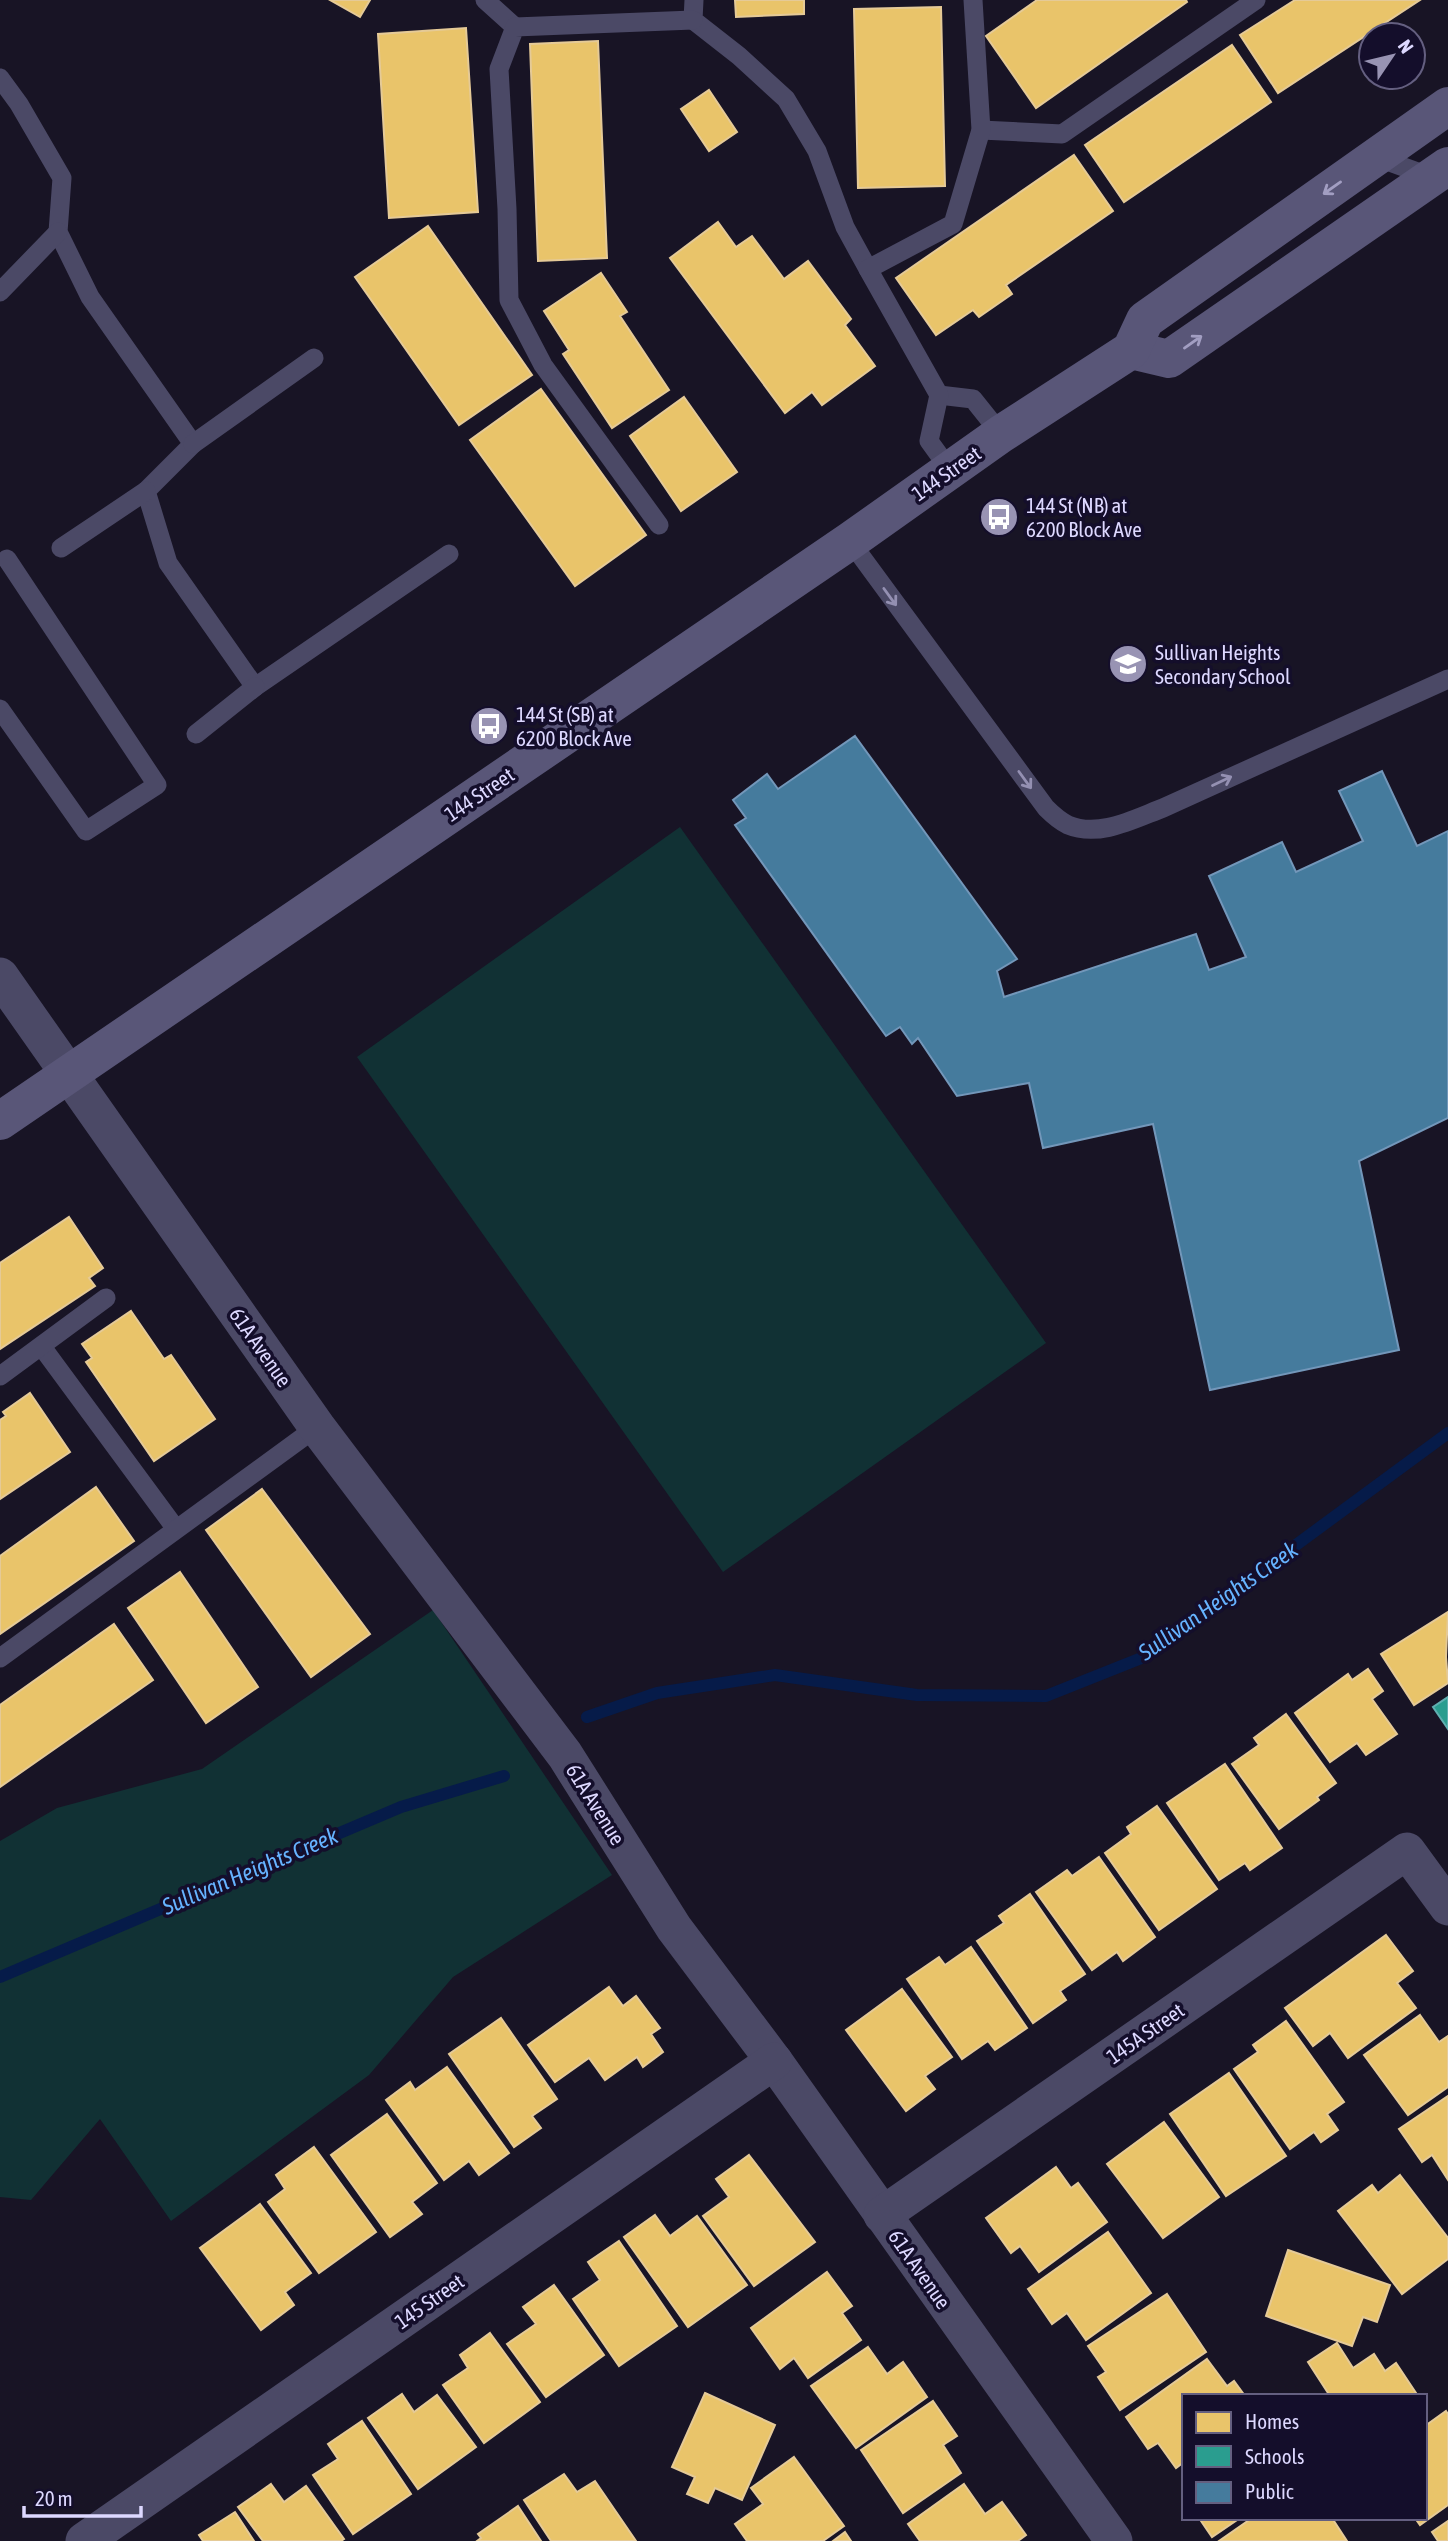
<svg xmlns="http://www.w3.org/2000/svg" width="1448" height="2541" viewBox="0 0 1448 2541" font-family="'Asap Condensed',sans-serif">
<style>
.green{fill:#113134}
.homes{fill:#e9c46a;stroke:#e5ca97;stroke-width:2}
.schools{fill:#2a9d8f;stroke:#60afb1;stroke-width:2}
.public{fill:#457b9d;stroke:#7397ba;stroke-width:2}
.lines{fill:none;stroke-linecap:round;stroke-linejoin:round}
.stream{stroke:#061b49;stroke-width:12}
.service{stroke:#4b4966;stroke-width:19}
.minor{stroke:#4b4966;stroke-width:37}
.secondary{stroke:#595678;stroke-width:38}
.oneway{stroke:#a29ec2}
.oneway2{stroke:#9490b2}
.labels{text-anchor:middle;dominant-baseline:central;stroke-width:7;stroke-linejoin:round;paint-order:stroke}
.street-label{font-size:21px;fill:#ddd8ff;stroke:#140e2b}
.poi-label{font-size:21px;fill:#ddd8ff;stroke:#140e2b;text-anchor:start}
.water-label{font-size:23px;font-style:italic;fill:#66b3ff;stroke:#140e2b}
</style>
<rect width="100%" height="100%" fill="#181425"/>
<g class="green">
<polygon points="680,827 1046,1343 723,1572 357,1057"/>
<polygon points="433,1610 612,1875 453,1977 369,2075 171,2221 100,2119 31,2200 0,2197 0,1841 57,1808 202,1769"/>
</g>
<g class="homes">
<polygon points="330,0 370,0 360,17"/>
<polygon points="735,0 804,0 804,14 736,17"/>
<polygon points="1037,0 1186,0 1187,2 1036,108 986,36"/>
<polygon points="1295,0 1420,0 1278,93 1240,35"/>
<polygon points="941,7 945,186 858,188 854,9"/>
<polygon points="466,28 478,212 389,218 378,34"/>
<polygon points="598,41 607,258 538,261 530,44"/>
<polygon points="1232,45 1271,102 1124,202 1085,145"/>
<polygon points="709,90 737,132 709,151 681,109"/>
<polygon points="1074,155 1113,211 1006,285 1012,294 979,317 973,310 936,335 896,278"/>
<polygon points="718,222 736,247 752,236 784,279 808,261 851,319 845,325 875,366 822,405 812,392 785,413 670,258"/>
<polygon points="428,226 532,375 459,425 355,277"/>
<polygon points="601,273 627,312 620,316 669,390 612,428 563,354 569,350 544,311"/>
<polygon points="541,389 646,535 575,586 470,440"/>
<polygon points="684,397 737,472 681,511 630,436"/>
<polygon points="69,1217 103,1268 89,1278 95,1286 0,1349 0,1263"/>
<polygon points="131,1311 164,1359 171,1355 215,1419 154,1461 86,1362 92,1358 82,1344"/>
<polygon points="30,1393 70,1452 0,1499 0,1420 6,1416 3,1412"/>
<polygon points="96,1487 134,1541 0,1634 0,1556"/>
<polygon points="262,1489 370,1634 311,1677 206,1530"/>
<polygon points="180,1572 258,1687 206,1723 128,1608"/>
<polygon points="1448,1612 1446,1657 1448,1683 1414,1705 1381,1654"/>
<polygon points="114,1624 153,1680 0,1787 0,1705"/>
<polygon points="1368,1669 1383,1691 1372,1699 1397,1734 1366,1755 1357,1743 1330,1762 1295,1713 1348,1674 1352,1680"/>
<polygon points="1286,1714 1336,1783 1317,1797 1319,1800 1279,1829 1232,1764 1259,1745 1254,1738"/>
<polygon points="1225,1764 1282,1848 1250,1870 1245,1863 1219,1880 1167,1803"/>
<polygon points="1157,1806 1217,1889 1159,1930 1105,1853 1131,1834 1127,1827"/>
<polygon points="1099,1857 1155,1937 1123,1961 1117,1952 1092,1970 1036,1892 1067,1870 1072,1876"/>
<polygon points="1030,1894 1085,1974 1060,1991 1066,2000 1033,2023 977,1941 1004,1923 999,1916"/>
<polygon points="1386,1935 1413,1971 1397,1983 1416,2008 1348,2058 1330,2033 1313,2046 1285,2008"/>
<polygon points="971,1947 1027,2028 995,2050 988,2041 962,2059 907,1979 939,1957 945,1965"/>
<polygon points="609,1987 623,2006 636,1996 660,2028 651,2034 663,2052 643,2067 637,2057 605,2080 589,2058 555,2082 528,2045"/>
<polygon points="902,1989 952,2057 925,2076 935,2089 906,2111 846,2030"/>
<polygon points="1420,2015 1439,2042 1448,2036 1448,2087 1408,2115 1364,2055"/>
<polygon points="501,2018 557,2099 532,2116 541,2128 514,2147 449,2054"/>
<polygon points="1286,2021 1344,2102 1327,2114 1338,2130 1321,2142 1314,2132 1290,2149 1234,2069 1258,2052 1253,2045"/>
<polygon points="447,2067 509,2153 479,2175 469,2161 444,2180 386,2100 410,2082 415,2090"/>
<polygon points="1229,2073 1286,2156 1226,2196 1170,2114"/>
<polygon points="1448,2096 1448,2180 1432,2155 1422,2162 1399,2129"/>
<polygon points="387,2114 437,2183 412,2202 422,2214 390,2237 331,2155"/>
<polygon points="1164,2122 1219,2197 1163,2238 1107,2164"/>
<polygon points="314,2147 376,2232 319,2273 268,2202 285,2189 276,2175"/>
<polygon points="749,2155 815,2242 754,2286 703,2216 729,2197 716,2179"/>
<polygon points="1056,2167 1071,2188 1078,2183 1107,2222 1039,2272 1020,2246 1011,2253 986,2218"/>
<polygon points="1400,2175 1448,2238 1448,2259 1402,2294 1338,2211 1372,2185 1378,2193"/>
<polygon points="260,2204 311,2273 285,2292 294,2305 261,2330 200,2248"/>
<polygon points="655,2215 670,2236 697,2216 747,2285 688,2327 624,2237"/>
<polygon points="1108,2232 1151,2293 1086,2340 1067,2313 1052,2324 1028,2289"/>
<polygon points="619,2241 677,2326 619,2366 573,2299 600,2280 588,2262"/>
<polygon points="1288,2250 1390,2285 1377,2322 1363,2317 1352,2346 1266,2316"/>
<polygon points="827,2272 852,2306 842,2313 861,2340 808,2378 794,2358 780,2369 751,2328"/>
<polygon points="554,2285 604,2355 546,2397 507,2344 536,2324 523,2307"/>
<polygon points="1167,2294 1206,2352 1120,2410 1098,2377 1106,2372 1088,2346"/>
<polygon points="490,2333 540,2402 484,2443 443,2385 468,2368 460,2355"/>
<polygon points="1337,2343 1353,2368 1374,2354 1385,2371 1396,2363 1418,2396 1330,2396 1308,2362"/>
<polygon points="868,2347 887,2374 903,2362 927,2397 856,2448 811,2386"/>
<polygon points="1207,2359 1227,2386 1234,2381 1245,2396 1184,2396 1184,2462 1176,2468 1158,2443 1148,2449 1126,2417"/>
<polygon points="705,2393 775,2425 742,2500 715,2488 708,2503 687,2494 695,2477 672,2467"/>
<polygon points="402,2394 414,2412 437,2395 476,2447 418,2489 368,2418"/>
<polygon points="933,2401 957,2436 943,2445 961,2473 903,2513 861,2450"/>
<polygon points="1446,2411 1448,2414 1448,2505 1420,2525 1415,2518 1425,2518 1425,2426"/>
<polygon points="362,2421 411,2494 353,2534 313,2475 338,2459 328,2444"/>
<polygon points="794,2457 844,2526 823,2541 747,2541 735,2524 763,2504 751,2488"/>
<polygon points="564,2474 577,2492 595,2481 636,2541 551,2541 524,2500"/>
<polygon points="271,2484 284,2502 306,2486 344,2539 341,2541 263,2541 238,2507"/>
<polygon points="964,2484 985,2514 1002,2502 1026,2535 1018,2541 920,2541 908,2524"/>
<polygon points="518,2506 541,2541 477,2541 481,2538 478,2534"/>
<polygon points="235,2512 254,2541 203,2541 199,2535"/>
<polygon points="1199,2518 1240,2518 1212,2537"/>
<polygon points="1252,2518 1332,2518 1347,2541 1219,2541"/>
<polygon points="1448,2521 1448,2541 1438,2541 1432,2532"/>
<polygon points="845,2532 851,2541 833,2541"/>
</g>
<polygon class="schools" points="1448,1697 1448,1729 1433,1707"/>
<polygon class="public" points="855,736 1017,959 997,971 1004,997 1196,934 1209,970 1246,957 1209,876 1282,842 1296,872 1363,841 1339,791 1382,771 1417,846 1448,831 1448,1118 1359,1161 1399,1350 1210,1390 1153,1124 1043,1148 1029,1083 957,1096 918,1038 912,1044 900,1027 886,1036 735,825 746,818 733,800 767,774 778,789"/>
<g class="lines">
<g class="stream">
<polyline points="587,1717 657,1693 775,1675 917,1695 1046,1696 1144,1657 1448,1433"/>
<polyline points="0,1977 401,1807 504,1776"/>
</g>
<g class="service">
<polyline points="485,0 515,27"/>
<polyline points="694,0 693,20 739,56 786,99 817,151 845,227 868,269"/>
<polyline points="0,78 19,104 62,178 58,232 90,297 193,444 146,491 168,563 255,687 449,554"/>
<polyline points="981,130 1062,134 1256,0"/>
<polyline points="1376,157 1434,178"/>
<polyline points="0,292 58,232"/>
<polyline points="939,395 973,399 1001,434"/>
<polyline points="193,444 314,358"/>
<polyline points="950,470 929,441 939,395 868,269 953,224 981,130 973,0"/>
<polyline points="659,525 543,365 509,300 507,209 499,69 515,27 693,20"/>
<path d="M850,541l196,267c6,6 14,13 22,17 31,13 66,-6 95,-17l285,-129"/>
<polyline points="61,548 146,491"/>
<polyline points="0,709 86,831 157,785 7,559"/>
<polyline points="196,734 255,687"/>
<polyline points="42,1347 176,1529"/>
<polyline points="0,1376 106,1298"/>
<polyline points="0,1658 317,1427"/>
</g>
<g class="minor">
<polyline points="0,976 317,1427 565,1755 674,1928 774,2061 1114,2541"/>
<polyline points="882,2215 1407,1851 1448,1907"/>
<polyline points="84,2541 774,2061"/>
</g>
<g class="secondary">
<polyline points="1131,350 1169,359 1448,166"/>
<polyline points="0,1121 850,541 1001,434 1131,350 1145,320 1448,106"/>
</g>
</g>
<defs><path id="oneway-shaft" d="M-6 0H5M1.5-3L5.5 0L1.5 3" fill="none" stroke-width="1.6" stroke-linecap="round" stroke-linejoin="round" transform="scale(1.75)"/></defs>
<g class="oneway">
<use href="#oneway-shaft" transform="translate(1332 188) rotate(145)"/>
<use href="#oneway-shaft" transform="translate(1193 342) rotate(-35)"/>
</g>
<g class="oneway2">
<use href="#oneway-shaft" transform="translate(890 597) rotate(54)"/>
<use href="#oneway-shaft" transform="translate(1025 780) rotate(54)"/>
<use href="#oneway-shaft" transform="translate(1222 781) rotate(-25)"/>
</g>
<defs>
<symbol id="bus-disc" viewBox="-11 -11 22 22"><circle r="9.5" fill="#9893b3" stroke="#140e2b"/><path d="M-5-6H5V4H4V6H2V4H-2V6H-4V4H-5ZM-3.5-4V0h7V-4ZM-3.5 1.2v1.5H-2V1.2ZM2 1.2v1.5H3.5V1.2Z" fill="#fff"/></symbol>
<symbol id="school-disc" viewBox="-11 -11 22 22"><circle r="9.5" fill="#9893b3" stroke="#140e2b"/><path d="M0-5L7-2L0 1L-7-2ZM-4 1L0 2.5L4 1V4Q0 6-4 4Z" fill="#fff"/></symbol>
</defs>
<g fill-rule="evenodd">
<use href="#bus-disc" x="977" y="495" width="44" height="44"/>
<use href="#school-disc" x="1106" y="642" width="44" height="44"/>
<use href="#bus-disc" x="467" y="704" width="44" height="44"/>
</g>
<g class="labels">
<g class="street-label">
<text transform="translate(946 473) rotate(-35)">144 Street</text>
<text transform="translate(479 794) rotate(-34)">144 Street</text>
<text transform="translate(261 1347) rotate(55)">61A Avenue</text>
<text transform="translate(596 1804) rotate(58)">61A Avenue</text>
<text transform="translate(1145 2033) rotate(-35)">145A Street</text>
<text transform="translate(920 2269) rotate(55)">61A Avenue</text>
<text transform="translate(429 2301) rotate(-35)">145 Street</text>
</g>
<g class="poi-label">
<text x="1026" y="505">144 St (NB) at<tspan x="1026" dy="24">6200 Block Ave</tspan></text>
<text x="1155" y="652">Sullivan Heights<tspan x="1155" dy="24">Secondary School</tspan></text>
<text x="516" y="714">144 St (SB) at<tspan x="516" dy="24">6200 Block Ave</tspan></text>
</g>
<g class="water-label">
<text transform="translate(1218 1601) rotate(-35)">Sullivan Heights Creek</text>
<text transform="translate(250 1871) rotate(-23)">Sullivan Heights Creek</text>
</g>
</g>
<rect x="1182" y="2394" width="245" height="126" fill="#140e2b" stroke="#645f80" stroke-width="2"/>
<rect x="1196" y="2412" width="35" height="21" fill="#e9c46a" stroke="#645f80" stroke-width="2"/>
<text x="1245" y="2429" font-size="21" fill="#ddd8ff">Homes</text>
<rect x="1196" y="2446" width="35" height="21" fill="#2a9d8f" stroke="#645f80" stroke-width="2"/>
<text x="1245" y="2464" font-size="21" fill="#ddd8ff">Schools</text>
<rect x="1196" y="2482" width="35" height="21" fill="#457b9d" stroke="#645f80" stroke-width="2"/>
<text x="1245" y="2499" font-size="21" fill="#ddd8ff">Public</text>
<g transform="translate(1392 56) rotate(55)"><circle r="33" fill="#140e2b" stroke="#645f80" stroke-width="2"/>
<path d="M0-5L12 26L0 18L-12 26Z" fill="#9893b3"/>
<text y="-10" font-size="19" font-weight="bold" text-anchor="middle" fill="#ddd8ff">N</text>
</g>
<path d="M24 2506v10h117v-10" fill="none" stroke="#ddd8ff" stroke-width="3.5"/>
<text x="35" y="2506" font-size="21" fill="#ddd8ff" stroke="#140e2b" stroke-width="5" paint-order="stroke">20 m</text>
</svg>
